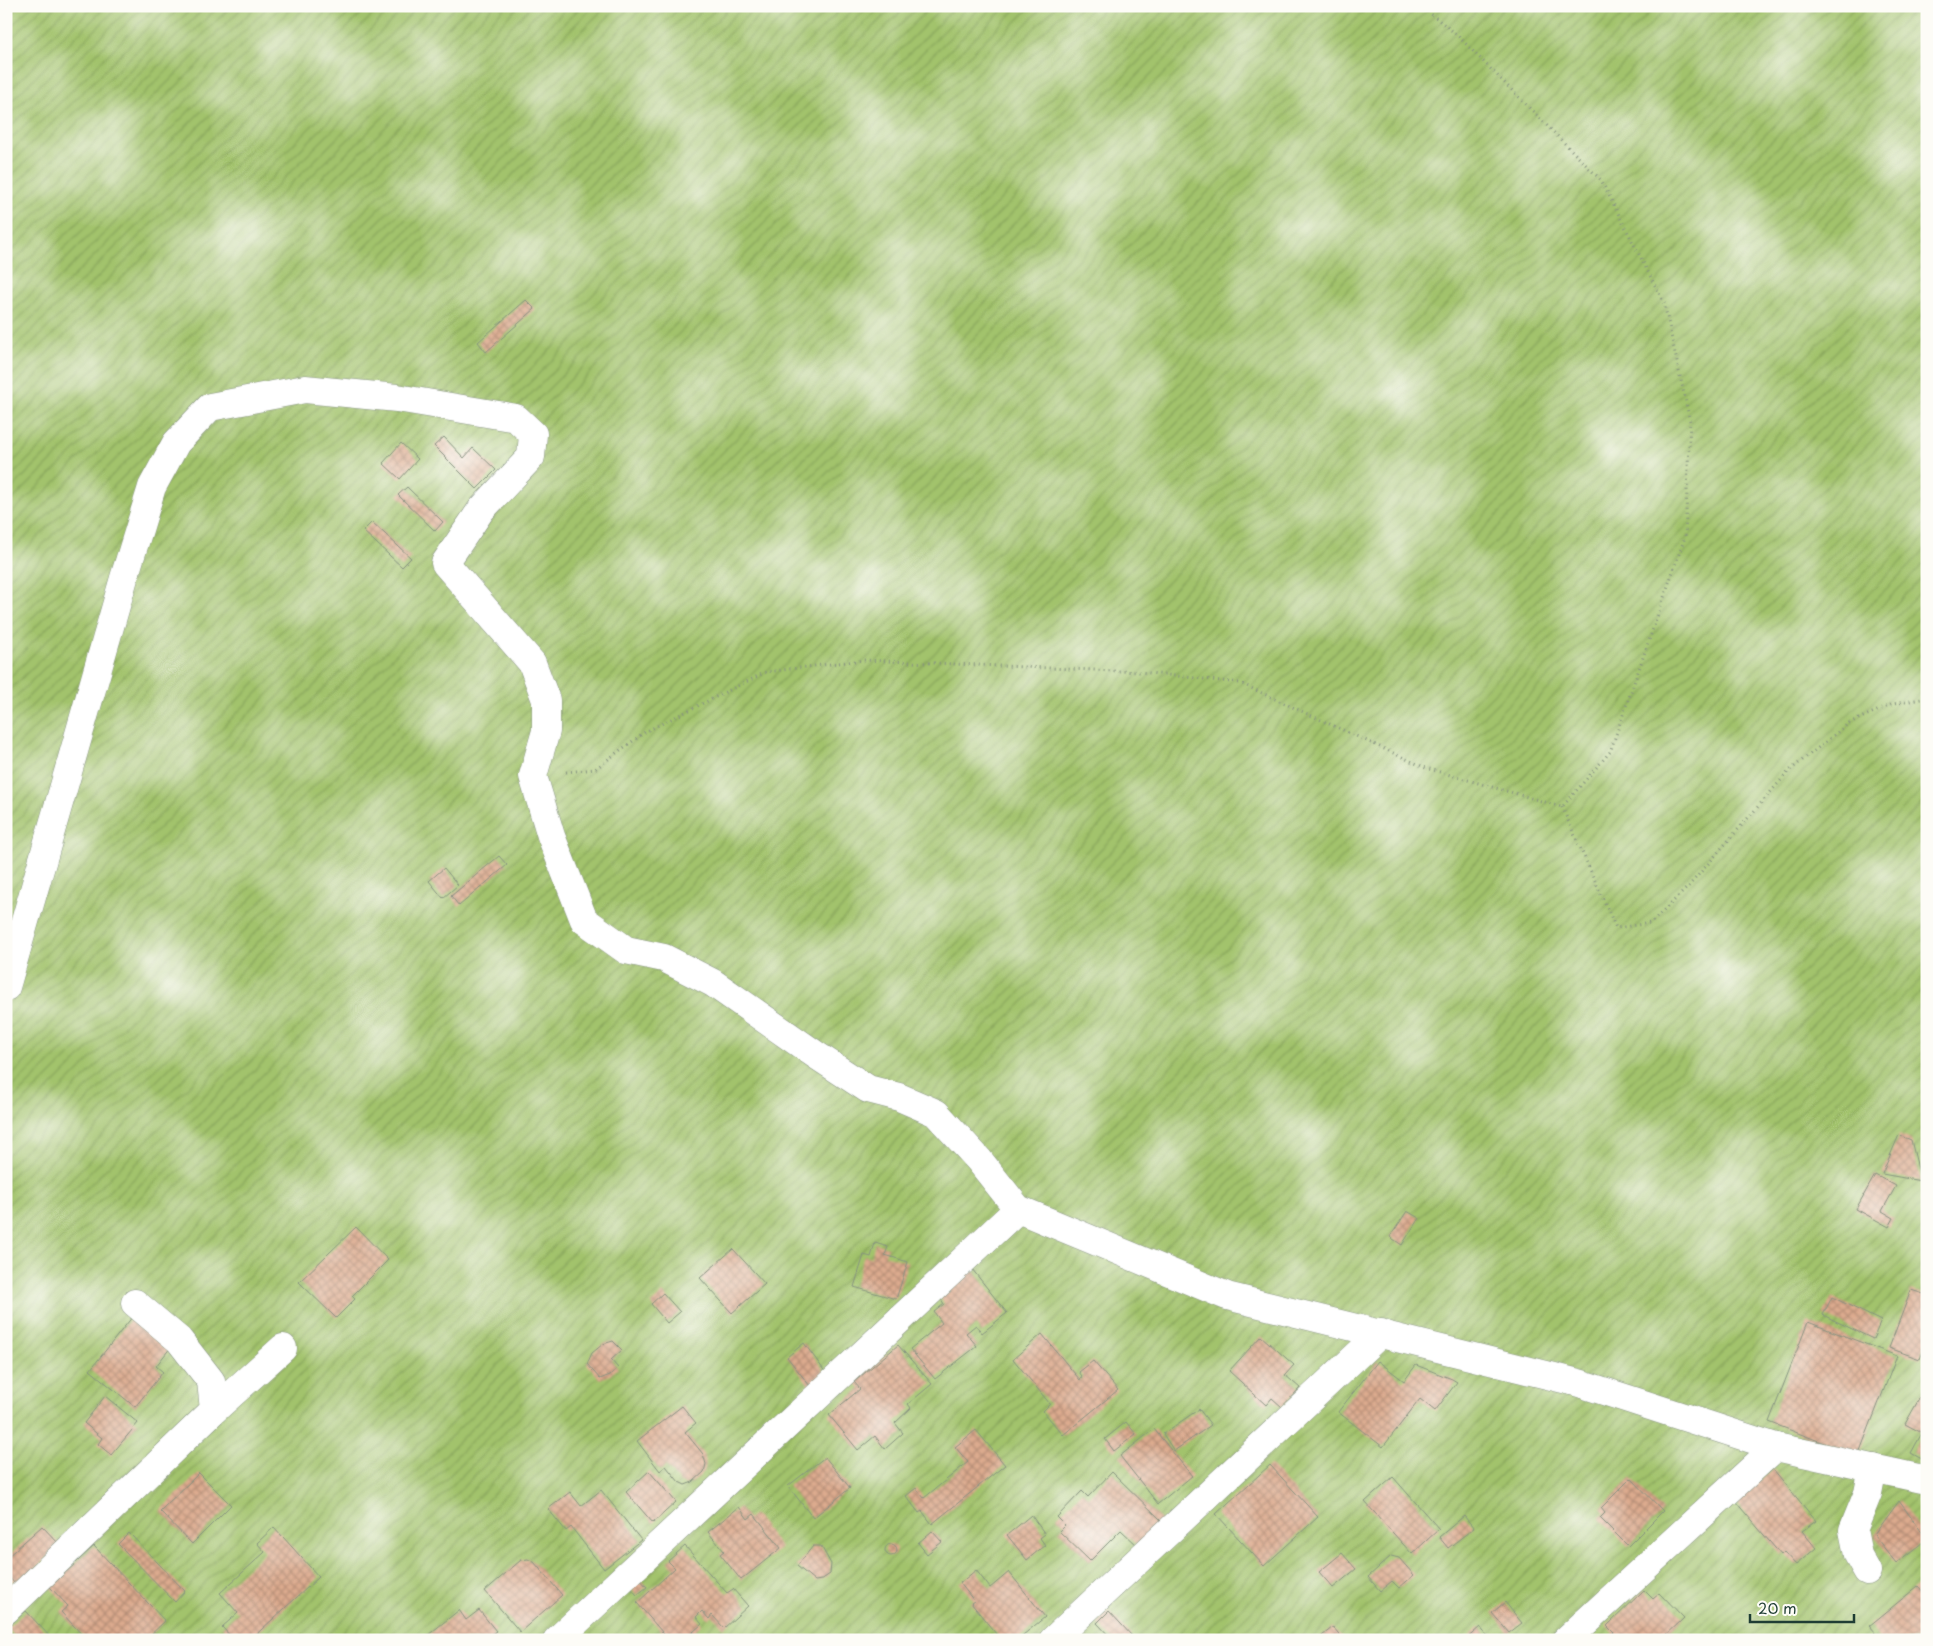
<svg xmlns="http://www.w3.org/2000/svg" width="1933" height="1646" viewBox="0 0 1933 1646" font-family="'Playpen Sans',sans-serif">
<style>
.garden{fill:url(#garden-furrows);stroke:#608050}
.building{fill:url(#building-cross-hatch)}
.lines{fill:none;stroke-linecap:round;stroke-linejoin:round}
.minor-casing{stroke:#869280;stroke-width:29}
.path{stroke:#869280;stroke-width:3;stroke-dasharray:1 4;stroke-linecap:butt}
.minor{stroke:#fff;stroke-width:28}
</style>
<defs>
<pattern id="garden-furrows" width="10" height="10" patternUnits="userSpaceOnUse" patternTransform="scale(1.25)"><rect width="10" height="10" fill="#a2c36c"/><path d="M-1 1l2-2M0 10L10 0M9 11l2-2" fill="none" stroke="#83a05a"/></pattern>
<pattern id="building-cross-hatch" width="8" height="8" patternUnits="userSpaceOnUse" patternTransform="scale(1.25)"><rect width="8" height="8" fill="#dcaa8e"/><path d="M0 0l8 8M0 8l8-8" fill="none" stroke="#b28c75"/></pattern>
</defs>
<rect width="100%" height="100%" fill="#fdfcf7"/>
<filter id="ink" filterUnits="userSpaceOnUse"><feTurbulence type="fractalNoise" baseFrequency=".02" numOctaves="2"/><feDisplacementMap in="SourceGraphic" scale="10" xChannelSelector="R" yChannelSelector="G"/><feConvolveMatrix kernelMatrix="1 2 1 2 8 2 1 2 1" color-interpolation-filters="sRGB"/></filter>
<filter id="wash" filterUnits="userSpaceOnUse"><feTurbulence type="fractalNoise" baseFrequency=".0096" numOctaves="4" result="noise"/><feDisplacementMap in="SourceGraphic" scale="20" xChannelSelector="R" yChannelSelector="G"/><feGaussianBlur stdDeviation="1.12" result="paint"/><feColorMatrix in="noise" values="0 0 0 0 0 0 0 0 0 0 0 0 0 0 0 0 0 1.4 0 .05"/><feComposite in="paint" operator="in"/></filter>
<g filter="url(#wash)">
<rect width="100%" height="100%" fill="#ede7cb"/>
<rect class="garden" x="6" y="6" width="1921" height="1634"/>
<g id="blocks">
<g class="building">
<polygon points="526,300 535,309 486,352 478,342"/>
<polygon points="444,437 464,458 473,448 496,470 477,489 434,446"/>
<polygon points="401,443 418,459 400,479 383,463"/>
<polygon points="407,487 443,522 435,531 398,495"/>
<polygon points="372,522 411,558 402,567 363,531"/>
<polygon points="499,856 507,865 459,906 451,896"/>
<polygon points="444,868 458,885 443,898 429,881"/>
<polygon points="1899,1135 1911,1140 1921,1181 1882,1174"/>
<polygon points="1875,1175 1896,1186 1882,1211 1894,1218 1889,1227 1856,1209"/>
<polygon points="1407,1211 1419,1218 1402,1245 1390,1237"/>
<polygon points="356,1227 388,1260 352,1296 355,1299 336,1318 299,1282"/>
<polygon points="875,1243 888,1247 885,1255 908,1262 896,1299 854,1287 864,1255 871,1257"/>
<polygon points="733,1249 765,1284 732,1313 700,1278"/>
<polygon points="972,1269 1007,1313 982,1333 976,1325 966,1333 977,1346 935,1379 910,1349 942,1323 934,1312 944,1304 939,1296"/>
<polygon points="1911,1290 1927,1295 1927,1342 1920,1359 1889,1348"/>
<polygon points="663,1293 680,1312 667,1323 651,1304"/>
<polygon points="1832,1297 1881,1321 1873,1339 1823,1315"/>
<polygon points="133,1316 171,1347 156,1366 163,1372 135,1407 90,1370"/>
<polygon points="1808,1322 1897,1356 1858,1456 1769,1422"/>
<polygon points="1042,1334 1080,1380 1082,1376 1079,1372 1093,1361 1118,1390 1063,1435 1043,1411 1050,1404 1013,1359"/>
<polygon points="1261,1336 1294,1365 1285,1375 1300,1388 1282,1407 1272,1398 1266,1405 1229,1371"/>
<polygon points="613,1341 622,1350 611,1360 618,1368 610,1375 600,1379 587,1364 592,1353 603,1344"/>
<polygon points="804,1343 826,1373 810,1386 787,1357"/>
<polygon points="898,1345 932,1384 908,1404 911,1408 895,1423 903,1433 885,1449 875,1436 858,1450 829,1415 860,1389 854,1382"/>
<polygon points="1378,1361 1404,1381 1416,1365 1452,1379 1457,1382 1435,1411 1420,1399 1383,1447 1338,1412"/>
<polygon points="1923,1392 1927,1394 1927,1462 1911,1453 1922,1433 1905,1424"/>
<polygon points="105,1396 138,1423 111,1455 98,1444 102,1438 84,1423"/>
<polygon points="682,1406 696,1423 685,1432 703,1454 706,1464 704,1472 693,1482 685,1485 679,1482 666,1466 660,1471 637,1441"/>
<polygon points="1199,1409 1211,1425 1174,1451 1163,1434"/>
<polygon points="1126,1422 1136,1434 1114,1451 1105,1439"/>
<polygon points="1154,1429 1192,1476 1158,1504 1120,1456"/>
<polygon points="976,1430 1005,1465 932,1524 922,1511 919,1513 906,1496 916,1488 924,1498 968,1462 955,1447"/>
<polygon points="825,1457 850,1488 813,1518 788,1486"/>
<polygon points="1270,1465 1318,1517 1264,1566 1216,1514"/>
<polygon points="1773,1469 1816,1521 1802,1531 1816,1548 1796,1565 1784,1552 1781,1555 1735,1501"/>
<polygon points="649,1471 676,1502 653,1523 626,1492"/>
<polygon points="1112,1472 1162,1521 1138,1546 1121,1530 1090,1561 1059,1531 1065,1525 1057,1517 1082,1491 1088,1497"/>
<polygon points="199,1473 231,1505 192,1544 160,1511"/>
<polygon points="1393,1477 1439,1529 1412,1554 1365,1502"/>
<polygon points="1631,1478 1663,1511 1628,1546 1600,1518 1605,1513 1601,1508"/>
<polygon points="601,1490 641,1540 604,1569 571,1527 566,1531 548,1509 570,1492 581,1506"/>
<polygon points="1899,1501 1927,1539 1896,1563 1874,1535"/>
<polygon points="739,1507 748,1519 754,1514 781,1548 741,1580 720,1554 724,1551 708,1532"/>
<polygon points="1031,1515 1045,1534 1040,1538 1045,1545 1027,1560 1007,1535"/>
<polygon points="1464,1516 1474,1528 1448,1548 1439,1537"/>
<polygon points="42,1526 61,1546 17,1586 6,1574 6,1558"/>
<polygon points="274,1527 319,1577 250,1640 234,1640 222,1627 238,1613 220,1593 265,1552 257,1543"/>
<polygon points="932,1531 942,1542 927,1554 918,1543"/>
<polygon points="129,1533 185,1591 175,1602 118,1544"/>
<circle cx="891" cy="1550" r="6"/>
<polygon points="94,1546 165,1621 145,1640 87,1640 61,1612 68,1606 50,1587"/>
<polygon points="685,1546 727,1593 733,1589 748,1606 724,1628 712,1615 709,1619 702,1611 696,1617 702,1624 684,1640 669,1640 637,1603 675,1568 668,1561"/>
<polygon points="813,1546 821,1546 831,1564 830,1574 821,1580 815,1581 797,1566"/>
<polygon points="1342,1553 1356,1569 1333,1588 1319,1572"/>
<polygon points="1391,1556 1399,1558 1414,1575 1399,1588 1392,1581 1380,1591 1368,1577"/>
<polygon points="528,1559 534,1562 562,1595 520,1632 485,1591 521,1560"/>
<polygon points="976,1570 990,1588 1009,1572 1045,1617 1017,1640 1001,1640 971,1603 974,1601 960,1583"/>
<polygon points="639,1578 647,1587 637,1595 629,1586"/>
<polygon points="1918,1586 1927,1596 1927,1640 1881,1640 1869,1626"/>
<polygon points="1644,1590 1653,1599 1660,1593 1684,1618 1661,1640 1611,1640 1609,1638 1614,1633 1607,1626"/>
<polygon points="1505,1602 1522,1623 1509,1633 1492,1613"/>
<polygon points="459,1610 466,1620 479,1610 496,1631 492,1634 497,1640 422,1640"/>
<polygon points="26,1611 53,1640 18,1640 7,1628"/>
<polygon points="1109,1611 1132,1636 1128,1640 1113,1640 1097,1623"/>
<polygon points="1333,1627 1344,1640 1317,1640"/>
<polygon points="1480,1627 1490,1640 1465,1640"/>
</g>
</g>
</g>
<g filter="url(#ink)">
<use href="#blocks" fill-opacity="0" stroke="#869280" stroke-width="1"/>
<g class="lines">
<defs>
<g id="minor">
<polyline points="6,987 124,578 152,487 176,443 210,407 305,389 397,398 516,418 533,434 531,457 481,510 445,563 532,663 546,700 546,731 533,776 551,836 584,920 626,950 664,958 713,983 816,1055 868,1089 899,1097 936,1113 979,1160 1018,1209 1227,1296 1579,1383 1776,1447 1927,1480"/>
<polyline points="214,1410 283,1348"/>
<polyline points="1867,1571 1858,1555 1853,1530 1868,1493 1873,1468"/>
<polyline points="6,1610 214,1410 211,1381 179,1340 135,1303"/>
<polyline points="557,1640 1018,1209"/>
<polyline points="1053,1640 1381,1333"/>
<polyline points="1566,1640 1776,1447"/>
</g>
</defs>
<use href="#minor" class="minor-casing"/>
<g class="path">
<polyline points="566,772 595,769 645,732 766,672 863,660 1140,672 1240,683 1426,768 1562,807 1610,752 1685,537 1690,421 1664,303 1601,180 1456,34 1421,6"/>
<polyline points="1562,807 1616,928 1651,923 1687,888 1789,771 1849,723 1893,704 1927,698"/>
</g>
<use href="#minor" class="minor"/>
</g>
</g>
<rect width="1933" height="1646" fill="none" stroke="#fdfcf7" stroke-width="25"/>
<path d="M1750 1614v8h104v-8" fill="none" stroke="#1f3d34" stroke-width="2.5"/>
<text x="1758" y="1614" font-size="15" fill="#1f3d34" stroke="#fdfcf7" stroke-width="4" paint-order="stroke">20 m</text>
</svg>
